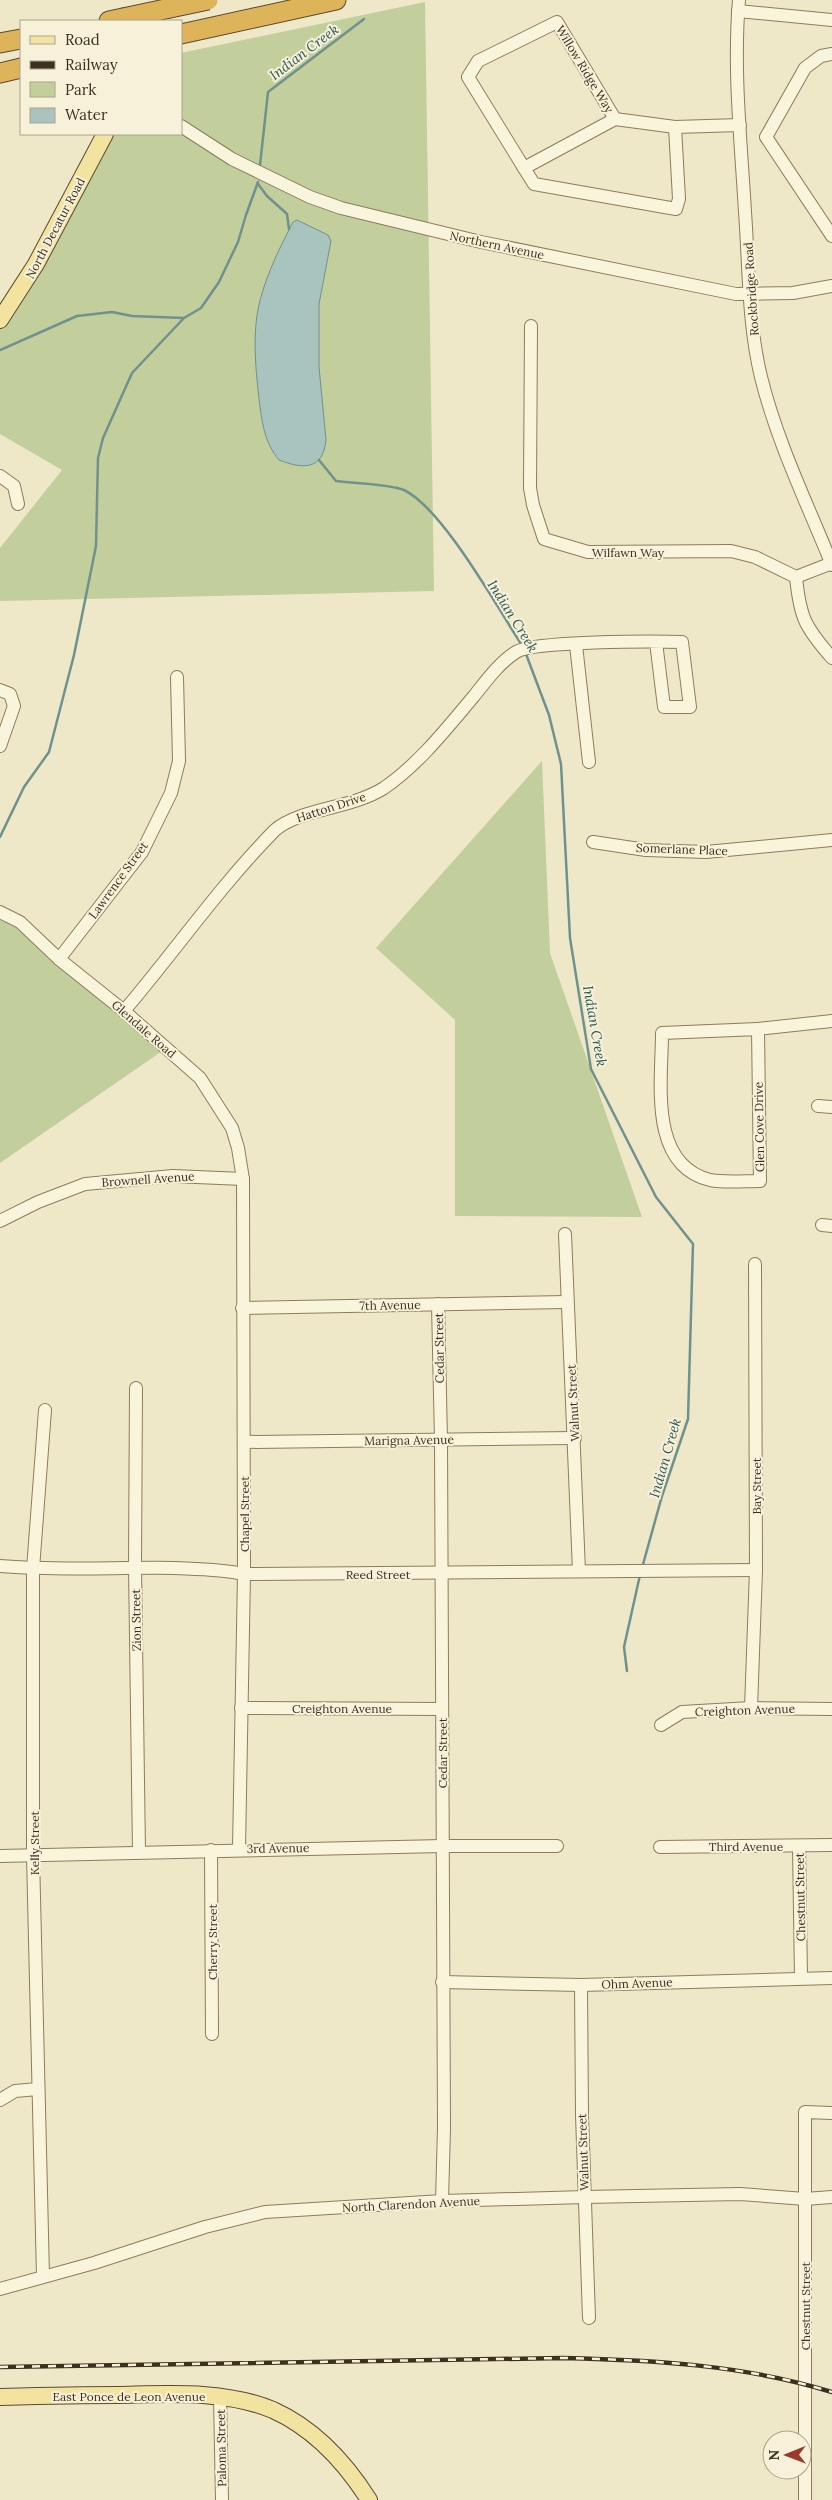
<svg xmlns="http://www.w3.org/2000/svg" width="832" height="2500" viewBox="0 0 832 2500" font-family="Lora,serif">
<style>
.green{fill:#c2ce9b}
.water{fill:#a9c3bf;stroke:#6f928e}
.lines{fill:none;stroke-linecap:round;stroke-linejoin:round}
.stream{stroke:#6f928e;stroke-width:2.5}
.minor-casing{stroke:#8c7c5d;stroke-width:14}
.major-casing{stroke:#5a4931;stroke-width:18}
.highway-casing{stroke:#5a4931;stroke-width:21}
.minor{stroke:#f9f4dc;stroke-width:12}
.major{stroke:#f2e3a1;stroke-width:16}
.highway{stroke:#deb45a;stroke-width:19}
.rail-casing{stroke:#3c3120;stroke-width:4.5}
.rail{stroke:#f6f1d8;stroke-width:2.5;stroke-dasharray:8;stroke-linecap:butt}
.highway-bridge-casing{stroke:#5a4931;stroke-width:21;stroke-linecap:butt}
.highway-bridge{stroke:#deb45a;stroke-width:19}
.labels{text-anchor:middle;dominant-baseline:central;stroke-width:4;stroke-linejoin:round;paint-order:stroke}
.street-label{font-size:12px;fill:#3c3120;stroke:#f6f1d8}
.water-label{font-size:14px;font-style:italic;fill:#30595c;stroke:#f6f1d8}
</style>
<rect width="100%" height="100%" fill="#efe8c8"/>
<g class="green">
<polygon points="425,2 434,591 0,601 0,548 62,470 0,434 0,310 16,288 97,134 181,134 181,53"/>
<polygon points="542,761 550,953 642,1217 455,1216 455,1020 376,948"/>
<polygon points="0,913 165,1049 0,1163"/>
</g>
<path class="water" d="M297,220l31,15 3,6 -12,63v63l7,73c-3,31 -24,29 -47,20 -15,-18 -17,-38 -20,-61 -3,-28 -6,-56 -2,-84 5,-32 21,-64 36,-93z"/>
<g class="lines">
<g class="stream">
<polyline points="260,165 268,92 364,19"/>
<polyline points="258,184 267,196 287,214 289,229"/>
<polyline points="0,350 77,316 112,312 132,316 184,318"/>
<path d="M319,460l17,21c15,2 55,3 68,9 39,19 93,117 119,157"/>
<polyline points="526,654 549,715 561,764 570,938 591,1069 656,1197 693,1244 688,1419 662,1496 642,1568"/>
<polyline points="0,837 24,787 49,752 74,655 96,546 98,458 103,438 132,373 184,318 201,308 219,282 238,242 246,215 258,182"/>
<polyline points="627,1671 624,1647 640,1575"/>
</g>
<defs>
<g id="minor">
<path d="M739,0c-6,70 2,142 6,212 4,54 3,112 16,165 16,65 46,126 71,188"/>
<polyline points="738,11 832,20"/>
<polyline points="832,54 821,56 805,68 766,137 832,236"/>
<polyline points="615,119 557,22 478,61 468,77 524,168 615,119 675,127 740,125"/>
<polyline points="181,126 232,159 310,197 341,208 481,242 736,294 793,293 832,286"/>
<polyline points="524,168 534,184 676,209 679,199 675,127"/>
<polyline points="531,326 530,488 533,505 544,539 588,552 731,551 755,557 796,577 832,563"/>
<polyline points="0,476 14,486 18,504"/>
<path d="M796,577c4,41 9,50 36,81"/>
<polyline points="576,645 589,762"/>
<polyline points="0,690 10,694 14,706 0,746"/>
<polyline points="593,842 646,850 706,852 832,840"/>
<polyline points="0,912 20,922 59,959 124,1011 200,1078 232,1128 238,1148 243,1179 244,1574 239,1849"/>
<polyline points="59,959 142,852 171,793 179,761 177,677"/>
<path d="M124,1011c51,-60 96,-125 151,-181 26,-22 76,-21 109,-42 35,-24 63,-60 90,-92 12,-15 25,-33 42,-44 17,-11 138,-11 166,-10l8,65h-26l-8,-65"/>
<path d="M758,1029l2,152c-17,0 -34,2 -50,-1 -62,-15 -48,-99 -48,-147z"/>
<polyline points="758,1029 832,1021"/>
<polyline points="818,1106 832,1107"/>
<polyline points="0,1221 38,1202 85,1184 173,1176 243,1179"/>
<polyline points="822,1225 832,1226"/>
<polyline points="565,1234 579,1571"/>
<polyline points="438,1304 441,1440 444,2128 442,2201"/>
<polyline points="242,1308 567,1302"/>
<polyline points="136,1388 135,1567 139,1852"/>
<polyline points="244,1442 575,1438"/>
<path d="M0,1566c58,5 117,1 175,2 23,1 46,1 69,6l512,-4"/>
<polyline points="241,1708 442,1709"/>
<polyline points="751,1708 756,1570 755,1264"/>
<polyline points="661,1725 682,1712 751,1708 832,1709"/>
<polyline points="799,1846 801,1978"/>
<polyline points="660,1847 832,1845"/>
<polyline points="211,1850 212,2034"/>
<polyline points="0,1856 442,1846 557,1846"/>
<polyline points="442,1982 581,1985 832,1978"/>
<polyline points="581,1985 582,2115 589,2318"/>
<polyline points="0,2100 15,2091 38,2089"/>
<polyline points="43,2276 33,1855 33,1569 45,1410"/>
<polyline points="0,2289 94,2263 205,2227 265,2212 442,2201 585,2197 740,2194 805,2199 832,2197"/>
<polyline points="220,2397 222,2500"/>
<polyline points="805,2500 805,2112 832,2113"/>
</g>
<g id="major">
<polyline points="0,320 36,264 105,134"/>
<path d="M0,2397c39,-1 79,-2 118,-2 52,-1 107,-5 155,15 42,19 72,52 96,90"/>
</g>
<g id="highway">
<polyline points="109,21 123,18"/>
<polyline points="181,34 336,0"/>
<polyline points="0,43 21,39"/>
<polyline points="0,73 21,68"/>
</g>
</defs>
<use href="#minor" class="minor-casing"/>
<use href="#major" class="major-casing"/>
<use href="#highway" class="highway-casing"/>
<use href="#minor" class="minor"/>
<use href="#major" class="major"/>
<use href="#highway" class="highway"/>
<defs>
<path id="rail" d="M0,2367l563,-9c91,2 181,7 269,34"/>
</defs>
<use href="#rail" class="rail-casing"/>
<use href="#rail" class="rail"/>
<defs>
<polyline id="highway-bridge" points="123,18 208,0"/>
</defs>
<use href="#highway-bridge" class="highway-bridge-casing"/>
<use href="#highway-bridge" class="highway-bridge"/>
</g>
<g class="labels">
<g class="street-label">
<text transform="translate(585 69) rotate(59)">Willow Ridge Way</text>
<text transform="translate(55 228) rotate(-62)">North Decatur Road</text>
<text transform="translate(497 245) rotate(12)">Northern Avenue</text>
<text transform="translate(751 289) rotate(-94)">Rockbridge Road</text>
<text x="628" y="552">Wilfawn Way</text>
<text transform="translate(331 807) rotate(-18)">Hatton Drive</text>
<text transform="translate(682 849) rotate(2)">Somerlane Place</text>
<text transform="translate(118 880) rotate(-54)">Lawrence Street</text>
<text transform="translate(144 1029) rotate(41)">Glendale Road</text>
<text transform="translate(759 1127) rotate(-91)">Glen Cove Drive</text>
<text transform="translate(148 1179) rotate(-4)">Brownell Avenue</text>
<text transform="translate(390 1305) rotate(-1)">7th Avenue</text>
<text transform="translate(439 1348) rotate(-91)">Cedar Street</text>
<text transform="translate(573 1403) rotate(-93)">Walnut Street</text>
<text transform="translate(409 1440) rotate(-1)">Marigna Avenue</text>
<text transform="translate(756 1486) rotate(-90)">Bay Street</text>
<text transform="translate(244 1514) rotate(-90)">Chapel Street</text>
<text x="378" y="1574">Reed Street</text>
<text transform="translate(136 1620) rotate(-91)">Zion Street</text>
<text x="342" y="1708">Creighton Avenue</text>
<text transform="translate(745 1710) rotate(-2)">Creighton Avenue</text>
<text transform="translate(442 1753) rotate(-90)">Cedar Street</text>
<text transform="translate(34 1843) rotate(-90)">Kelly Street</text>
<text x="746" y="1846">Third Avenue</text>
<text transform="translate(278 1848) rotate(-1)">3rd Avenue</text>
<text transform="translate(800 1897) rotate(-91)">Chestnut Street</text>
<text transform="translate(212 1942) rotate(-90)">Cherry Street</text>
<text transform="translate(637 1983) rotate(-2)">Ohm Avenue</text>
<text transform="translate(583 2152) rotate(-92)">Walnut Street</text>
<text transform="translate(411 2204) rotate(-3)">North Clarendon Avenue</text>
<text transform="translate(805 2306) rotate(-90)">Chestnut Street</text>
<text x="129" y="2396">East Ponce de Leon Avenue</text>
<text transform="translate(221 2448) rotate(-91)">Paloma Street</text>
</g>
<g class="water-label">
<text transform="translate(304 52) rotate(-37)">Indian Creek</text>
<text transform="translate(513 616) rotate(58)">Indian Creek</text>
<text transform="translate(595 1026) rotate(80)">Indian Creek</text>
<text transform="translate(665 1458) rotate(-74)">Indian Creek</text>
</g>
</g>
<rect x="20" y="20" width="162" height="115" fill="#f6f1d8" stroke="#aca48e"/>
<rect x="30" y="36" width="25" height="8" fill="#f2e3a1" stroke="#aca48e"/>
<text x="65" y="45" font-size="15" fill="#3c3120">Road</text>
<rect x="30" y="61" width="25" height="8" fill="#3c3120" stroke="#aca48e"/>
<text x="65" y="70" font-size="15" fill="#3c3120">Railway</text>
<rect x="30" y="82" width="25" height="15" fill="#c2ce9b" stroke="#aca48e"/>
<text x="65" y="95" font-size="15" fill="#3c3120">Park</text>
<rect x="30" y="108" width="25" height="15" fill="#a9c3bf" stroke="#aca48e"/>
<text x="65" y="120" font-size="15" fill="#3c3120">Water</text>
<g transform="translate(787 2455) rotate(269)"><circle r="24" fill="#f6f1d8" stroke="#aca48e"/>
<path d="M0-4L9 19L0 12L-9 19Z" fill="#9c392c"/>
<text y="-8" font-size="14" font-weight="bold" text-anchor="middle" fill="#3c3120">N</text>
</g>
</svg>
